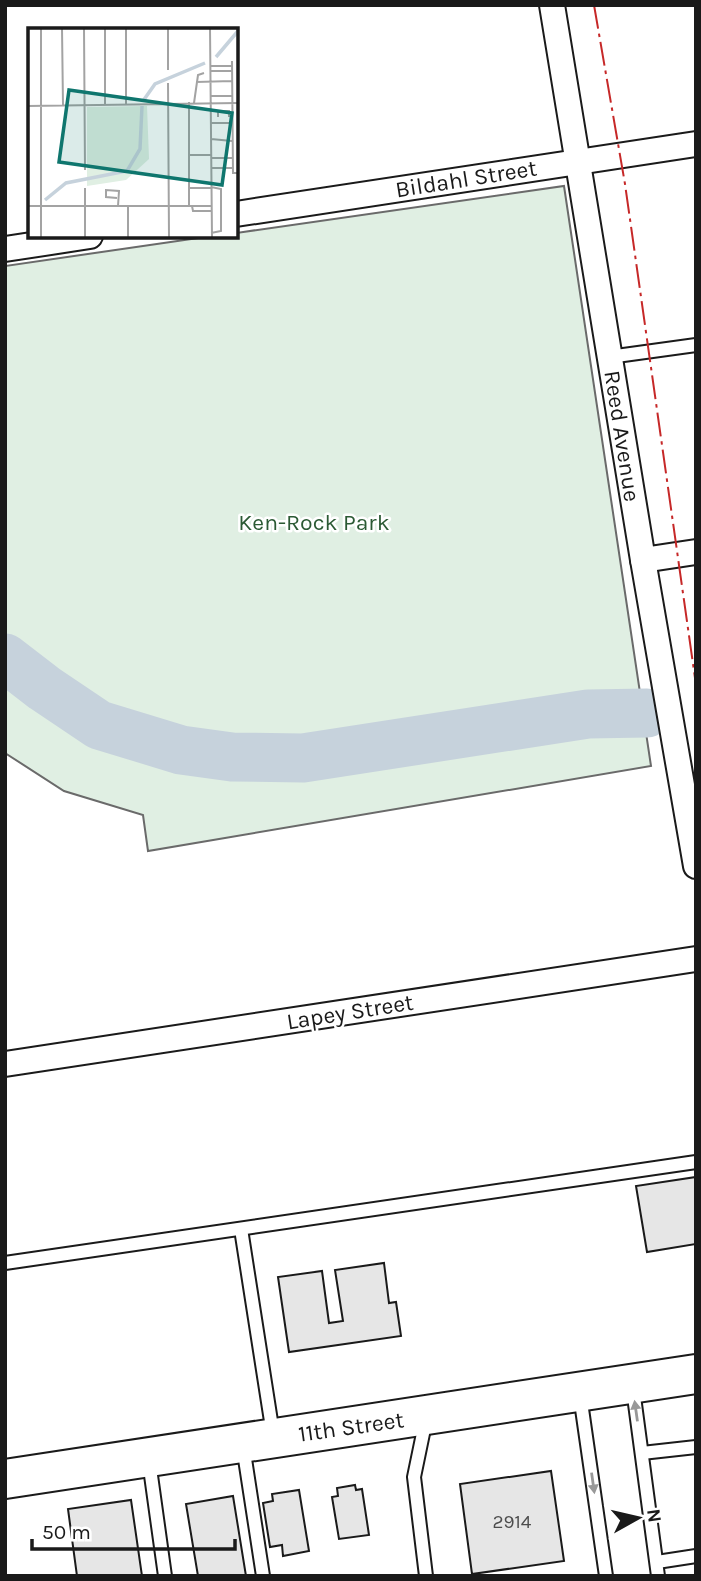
<svg xmlns="http://www.w3.org/2000/svg" width="701" height="1581" viewBox="0 0 701 1581" font-family="Karla,sans-serif">
<style>
.green{fill:#e0efe3;stroke:#6a6a6a;stroke-width:2}
.lines{fill:none;stroke-linecap:round;stroke-linejoin:round}
.river{stroke:#c6d2dc;stroke-width:49}
.building{fill:#e6e6e6;stroke:#1a1a1a;stroke-width:2}
.service-casing{stroke:#1a1a1a;stroke-width:16}
.minor-casing{stroke:#1a1a1a;stroke-width:28}
.primary-casing{stroke:#1a1a1a;stroke-width:42}
.service{stroke:#fff;stroke-width:12}
.minor{stroke:#fff;stroke-width:24}
.primary{stroke:#fff;stroke-width:38}
.power{stroke:#c62828;stroke-width:2;stroke-dasharray:24 5 3.5 5;stroke-linecap:butt}
.oneway{fill:#989898}
.labels{text-anchor:middle;dominant-baseline:central;stroke-width:5;stroke-linejoin:round;paint-order:stroke}
.number-label{font-size:19px;fill:#4d4d4d}
.street-label{font-size:23px;fill:#1a1a1a;stroke:#fff}
.park-label{font-size:23px;fill:#2b5a34;stroke:#fff}
.inset-river{fill:none;stroke:#c6d2dc;stroke-width:3.5}
.inset-road{fill:none;stroke:#a3a3a3;stroke-width:2}
.view{fill:#0f766e;fill-opacity:0.15;stroke:#0f766e;stroke-width:3.5}
.inset-edge{fill:none;stroke:#1a1a1a;stroke-width:3.5}
</style>
<rect width="100%" height="100%" fill="#fff"/>
<polygon class="green" points="564,186 651,766 148,851 143,815 64,791 5,753 5,266 212,236 236,236 236,233"/>
<g class="lines">
<polyline class="river" points="5,658 44,688 99,725 181,750 232,757 303,758 588,714 647,713"/>
</g>
<g class="building">
<polygon points="696,1177 696,1244 647,1252 636,1186"/>
<polygon points="384,1263 389,1303 396,1302 401,1336 289,1352 278,1277 322,1271 329,1323 343,1321 335,1270"/>
<polygon points="551,1471 564,1561 472,1574 460,1484"/>
<polygon points="355,1485 356,1490 362,1489 369,1535 339,1539 332,1497 338,1496 337,1488"/>
<polygon points="299,1490 309,1551 283,1556 282,1545 270,1547 263,1503 273,1501 272,1494"/>
<polygon points="233,1496 246,1576 198,1576 186,1504"/>
<polygon points="131,1500 142,1576 77,1576 68,1509"/>
</g>
<g class="lines">
<defs>
<g id="service">
<polyline points="609,357 696,345"/>
<polyline points="241,1229 273,1434"/>
<polyline points="5,1263 696,1162"/>
<polyline points="633,1389 658,1576"/>
<polyline points="580,1395 606,1576"/>
<polyline points="426,1419 414,1477 426,1576"/>
<polyline points="243,1446 263,1576"/>
<polyline points="642,1453 696,1447"/>
<polyline points="149,1461 165,1576"/>
<polyline points="657,1562 696,1556"/>
</g>
<g id="minor">
<polyline points="552,5 643,560 696,866"/>
<polyline points="236,214 696,144"/>
<polyline points="5,249 90,236"/>
<polyline points="643,560 696,552"/>
<polyline points="5,1064 696,959"/>
</g>
<polyline id="primary" points="5,1479 696,1374"/>
</defs>
<use href="#service" class="service-casing"/>
<use href="#minor" class="minor-casing"/>
<use href="#primary" class="primary-casing"/>
<use href="#service" class="service"/>
<use href="#minor" class="minor"/>
<use href="#primary" class="primary"/>
<polyline class="power" points="594,5 625,184 696,685"/>
</g>
<defs><path id="oneway-solid" d="M-6-.8H1V-3.2L6.5 0L1 3.2V.8H-6Z" transform="scale(1.75)"/></defs>
<g class="oneway">
<use href="#oneway-solid" transform="translate(636 1411) rotate(-98)"/>
<use href="#oneway-solid" transform="translate(593 1483) rotate(82)"/>
</g>
<g class="labels">
<g class="number-label">
<text x="512" y="1522">2914</text>
</g>
<g class="street-label">
<text transform="translate(466 179) rotate(-9)">Bildahl Street</text>
<text transform="translate(622 436) rotate(81)">Reed Avenue</text>
<text transform="translate(350 1012) rotate(-9)">Lapey Street</text>
<text transform="translate(351 1427) rotate(-8)">11th Street</text>
</g>
<g class="park-label">
<text x="314" y="522">Ken-Rock Park</text>
</g>
</g>
<g transform="translate(28 28)">
<rect width="210" height="210" fill="#fff"/>
<path d="M119,78l2,53 -23,21 -39,6v-79z" fill="#e0efe3"/>
<path class="inset-river" d="M188,29l22,-26M115,73l12,-17 50,-21M17,172l21,-17 61,-12 13,-22 2,-43"/>
<path class="inset-road" d="M13,0v210M34,0l1,78M56,0l1,142M98,0v76M140,0v42M182,0l2,210M204,33l1,112h5M182,38h22M182,43h22M176,45l-6,2 -1,7 35,-1M140,55l1,155M182,68h22M161,74v103M166,75l3,-21M77,77v-77M0,78l210,-3M190,89v-6h11v6M182,95h22M183,111l21,2M161,127h22M183,130h22M183,140h22M183,159l10,2v42l-10,2M161,160h22M89,170l-11,-1v-7l13,1 -1,15M0,178h183M164,178l1,5h18M57,210v-50M100,210v-32"/>
<path class="view" d="M41,62l163,23 -10,72 -163,-23z"/>
<rect width="210" height="210" class="inset-edge"/>
</g>
<rect width="701" height="1581" fill="none" stroke="#1a1a1a" stroke-width="14"/>
<g transform="translate(638 1518) rotate(82)" stroke="#ffffff" stroke-width="5" paint-order="stroke">
<path d="M0-5L12 26L0 18L-12 26Z" fill="#1a1a1a"/>
<text y="-10" font-size="19" font-weight="bold" text-anchor="middle" fill="#1a1a1a">N</text>
</g>
<path d="M32 1539v10h203v-10" fill="none" stroke="#1a1a1a" stroke-width="3.5"/>
<text x="42" y="1539" font-size="21" fill="#1a1a1a" stroke="#ffffff" stroke-width="5" paint-order="stroke">50 m</text>
</svg>
